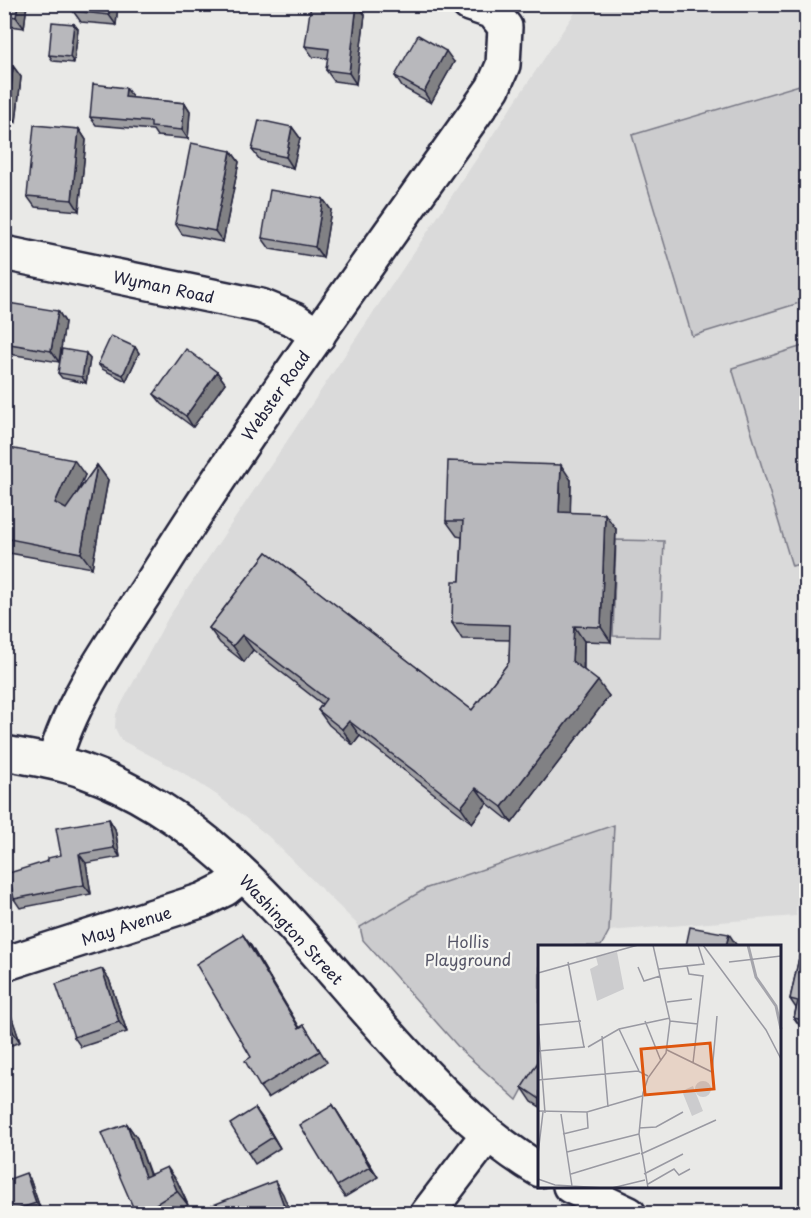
<svg xmlns="http://www.w3.org/2000/svg" width="811" height="1218" viewBox="0 0 811 1218" font-family="'Playpen Sans',sans-serif">
<style>
.built{fill:#dadada}
.green{fill:#ccccce;stroke:#777784;stroke-width:1.5}
.lines{fill:none;stroke-linecap:round;stroke-linejoin:round}
.minor-casing{stroke:#22223b;stroke-width:38}
.major-casing{stroke:#22223b;stroke-width:38}
.minor{stroke:#f6f6f2;stroke-width:33}
.major{stroke:#f6f6f2;stroke-width:33}
.wall{fill:#9e9ea2;stroke:#22223b;stroke-width:1.5}
.shaded-wall{fill:#818184;stroke:#22223b;stroke-width:1.5}
.building{fill:#b8b8bc;stroke:#22223b;stroke-width:1.5}
.labels{text-anchor:middle;dominant-baseline:central;stroke-width:4.5;stroke-linejoin:round;paint-order:stroke}
.street-label{font-size:16px;fill:#22223b;stroke:#f6f6f2}
.park-label{font-size:16px;fill:#555567;stroke:#f6f6f2}
.inset-river{fill:none;stroke:#a5a5ac;stroke-width:3}
.inset-road{fill:none;stroke:#9999a2;stroke-width:1.5}
.view{fill:#de560e;fill-opacity:0.15;stroke:#de560e;stroke-width:3}
.inset-edge{fill:none;stroke:#22223b;stroke-width:3}
</style>
<rect width="100%" height="100%" fill="#e9e9e7"/>
<filter id="ink" filterUnits="userSpaceOnUse"><feTurbulence type="fractalNoise" baseFrequency=".0167" numOctaves="2"/><feDisplacementMap in="SourceGraphic" scale="12" xChannelSelector="R" yChannelSelector="G"/><feConvolveMatrix kernelMatrix="1 2 1 2 8 2 1 2 1" color-interpolation-filters="sRGB"/></filter>
<g filter="url(#ink)">
<polygon class="built" points="580,5 806,5 806,865 799,866 796,916 609,931 614,826 429,887 360,927 268,836 217,795 180,771 121,740 115,728 116,714 168,618"/>
<g class="green">
<polygon points="806,83 806,301 692,336 632,135"/>
<polygon points="806,345 806,562 792,566 732,368"/>
<polygon points="616,540 664,541 660,637 613,636"/>
<polygon points="614,825 609,931 601,946 540,946 539,1059 517,1100 462,1051 363,940 360,927 427,888"/>
</g>
<g class="lines">
<defs>
<g id="minor">
<polyline points="4,253 261,306 295,320 318,336"/>
<path d="M54,762c18,-67 65,-127 102,-186 105,-167 223,-326 337,-488l10,-23 2,-38 -12,-15 -24,-8"/>
<polyline points="4,964 203,900 225,889 242,875"/>
<polyline points="427,1214 488,1134"/>
</g>
<g id="major">
<path d="M4,753c27,5 55,9 80,18 140,49 228,183 325,286 39,42 81,84 131,113"/>
<polyline points="570,1186 629,1214"/>
</g>
</defs>
<use href="#minor" class="minor-casing"/>
<use href="#major" class="major-casing"/>
<use href="#minor" class="minor"/>
<use href="#major" class="major"/>
</g>
<g class="wall">
<polygon points="4,4 27,4 24,28 4,25"/>
<polygon points="118,4 116,25 81,22 73,11"/>
<polygon points="358,4 365,15 356,84 334,81 326,70 328,58 313,57 305,46"/>
<polygon points="74,24 78,29 74,63 53,61 49,55"/>
<polygon points="454,62 431,103 402,87 395,76"/>
<polygon points="4,65 13,66 21,77 16,122 4,121"/>
<polygon points="132,96 132,98 185,103 190,111 188,139 157,136 153,130 96,125 90,117"/>
<polygon points="292,127 300,138 293,168 260,160 252,150"/>
<polygon points="79,129 86,140 79,211 35,207 27,196"/>
<polygon points="231,151 239,162 223,242 182,234 175,223"/>
<polygon points="323,199 331,210 323,258 270,249 262,238"/>
<polygon points="58,311 65,322 59,362 9,354 4,347 4,324"/>
<polygon points="135,347 139,353 126,381 102,369 98,364"/>
<polygon points="90,359 86,383 62,378 58,373"/>
<polygon points="217,372 225,383 193,427 162,404 154,394"/>
<polygon points="4,447 85,475 76,494 97,465 108,480 92,568 4,552"/>
<polygon points="571,480 570,512 616,529 611,642 584,641 584,670 609,696 512,823 487,803 472,823 360,736 353,745 329,725 318,710 322,704 253,650 244,662 220,643 209,628 267,552 472,710 509,662 510,640 462,639 452,623 460,581 462,537 457,536 446,521"/>
<polygon points="109,819 115,829 120,857 86,863 91,894 20,908 14,899 48,861 61,855"/>
<polygon points="807,921 807,1036 794,1018 796,1008 790,999"/>
<polygon points="243,935 251,946 300,1028 304,1025 327,1062 268,1098 260,1087 251,1057"/>
<polygon points="102,969 109,979 127,1032 81,1047 74,1037"/>
<polygon points="4,996 20,1042 4,1048"/>
<polygon points="540,1066 540,1107 532,1102 522,1087"/>
<polygon points="333,1105 378,1177 345,1197 337,1186"/>
<polygon points="263,1119 280,1148 255,1164 248,1153"/>
<polygon points="127,1124 137,1138 150,1174 177,1181 188,1205 174,1214 136,1214"/>
<polygon points="30,1179 40,1208 26,1214 14,1214 12,1211"/>
</g>
<g class="shaded-wall">
<polygon points="18,4 27,4 24,28 16,17"/>
<polygon points="110,4 118,4 116,25 109,15"/>
<polygon points="357,4 365,15 356,84 349,73"/>
<polygon points="74,24 78,29 74,63 70,57"/>
<polygon points="446,51 454,62 431,103 424,92"/>
<polygon points="13,66 21,77 16,122 9,111"/>
<polygon points="126,88 132,96 131,106 125,97"/>
<polygon points="185,103 190,111 188,139 182,130"/>
<polygon points="292,127 300,138 293,168 286,157"/>
<polygon points="79,129 86,140 79,211 72,200"/>
<polygon points="231,151 239,162 223,242 215,231"/>
<polygon points="323,199 331,210 323,258 315,247"/>
<polygon points="58,311 65,322 59,362 51,351"/>
<polygon points="135,347 139,353 126,381 123,375"/>
<polygon points="86,353 90,359 86,383 82,377"/>
<polygon points="217,372 225,383 193,427 186,416"/>
<polygon points="74,460 85,475 66,518 55,503"/>
<polygon points="97,465 108,480 92,568 81,553"/>
<polygon points="561,465 571,480 570,528 559,512"/>
<polygon points="605,514 616,529 611,642 601,627"/>
<polygon points="4,593 10,600 4,627"/>
<polygon points="574,626 584,641 583,677 572,661"/>
<polygon points="242,635 253,650 244,662 233,646"/>
<polygon points="598,681 609,696 512,823 502,807"/>
<polygon points="349,721 360,736 353,745 342,729"/>
<polygon points="476,788 487,803 472,823 461,807"/>
<polygon points="109,819 115,829 120,857 114,848"/>
<polygon points="79,854 86,863 91,894 84,885"/>
<polygon points="729,934 737,946 726,946"/>
<polygon points="243,935 251,946 306,1039 299,1028"/>
<polygon points="102,969 109,979 127,1032 119,1022"/>
<polygon points="4,996 5,997 20,1042 13,1032 4,1007"/>
<polygon points="333,1105 340,1116 378,1177 370,1167"/>
<polygon points="255,1108 263,1119 280,1148 273,1137"/>
<polygon points="127,1124 137,1138 155,1191 145,1177"/>
<polygon points="167,1167 177,1181 188,1205 177,1191"/>
<polygon points="26,1173 30,1179 40,1208 36,1203"/>
<polygon points="275,1181 283,1194 291,1214 287,1214"/>
</g>
<g class="building">
<polygon points="4,4 18,4 16,17 4,15"/>
<polygon points="74,4 110,4 109,15 73,11"/>
<polygon points="311,4 357,4 349,73 326,70 329,49 305,46"/>
<polygon points="52,22 74,24 70,57 49,55"/>
<polygon points="418,35 446,51 424,92 395,76"/>
<polygon points="4,65 13,66 9,111 4,111"/>
<polygon points="93,84 126,88 125,97 185,103 182,130 151,127 151,122 90,117"/>
<polygon points="259,120 292,127 286,157 252,150"/>
<polygon points="34,125 79,129 72,200 27,196"/>
<polygon points="191,143 231,151 215,231 175,223"/>
<polygon points="270,190 323,199 315,247 262,238"/>
<polygon points="8,303 58,311 51,351 4,343 4,324"/>
<polygon points="111,336 135,347 123,375 98,364"/>
<polygon points="62,349 86,353 82,377 58,373"/>
<polygon points="186,349 217,372 186,416 154,394"/>
<polygon points="4,447 74,460 55,503 66,509 97,465 81,553 4,538"/>
<polygon points="448,461 561,465 559,512 605,514 601,627 574,626 572,661 598,681 502,807 476,788 461,807 349,721 342,729 318,710 326,699 242,635 233,646 209,628 267,552 472,710 509,662 510,625 452,623 453,581 460,581 463,521 446,521"/>
<polygon points="109,819 114,848 79,854 84,885 14,899 9,873 48,861 48,858 61,855 56,828"/>
<polygon points="807,921 807,1021 794,1018 798,1001 790,999"/>
<polygon points="690,927 729,934 726,946 686,946"/>
<polygon points="243,935 299,1028 304,1025 320,1051 260,1087 245,1061 251,1057 196,964"/>
<polygon points="102,969 119,1022 74,1037 56,984"/>
<polygon points="4,1007 13,1032 4,1035"/>
<polygon points="537,1064 540,1066 540,1099 522,1087"/>
<polygon points="333,1105 370,1167 337,1186 300,1125"/>
<polygon points="255,1108 273,1137 248,1153 230,1124"/>
<polygon points="127,1124 145,1177 167,1167 177,1191 140,1214 136,1214 101,1133"/>
<polygon points="26,1173 36,1203 12,1211 4,1189 4,1181"/>
<polygon points="275,1181 287,1214 190,1214"/>
</g>
</g>
<g class="labels">
<g class="street-label">
<text transform="translate(164 286) rotate(12)">Wyman Road</text>
<text transform="translate(275 395) rotate(-55)">Webster Road</text>
<text transform="translate(126 925) rotate(-18)">May Avenue</text>
<text transform="translate(292 929) rotate(47)">Washington Street</text>
</g>
<g class="park-label">
<text x="468" y="941">Hollis<tspan x="468" dy="18">Playground</tspan></text>
</g>
</g>
<g transform="translate(538 945)">
<rect width="243" height="243" fill="#e9e9e7"/>
<path d="M79,7l7,37 -27,12 -7,-32 8,-4 -2,-8zM157 144a8 8 0 1 1 16 0a8 8 0 1 1-16 0ZM155,141l10,25 -11,5 -10,-25z" fill="#ccccce"/>
<path class="inset-river" d="M210,0l8,32 20,29 5,23"/>
<path class="inset-road" d="M165,0l63,85 15,29M30,17l16,85M191,17l52,-6M149,21l2,8 14,2 -10,87M100,22l6,14 16,-5M121,24l45,-5 -6,-19M0,28l100,-28M129,57l25,-3M0,76l7,92M107,76l16,40M132,76l28,3M0,80l43,-4M81,84l20,42M64,91l6,71M50,102l31,-18 51,-11M129,105l45,22 5,-56M0,106l47,-4M0,135l100,-9 10,5M0,166l49,1 55,-16M23,169l11,72M101,183l17,-1 27,-15M25,189l25,-6 -1,-16M29,207l72,-18M0,209l5,-42M103,209l75,-34M33,229l69,-21M106,229l39,-20M0,234l17,6 49,3M110,239l26,-15 5,6 11,-6M74,243l33,-8M110,243l-9,-54 4,-41 5,-15 18,-25 4,-32 -17,-76"/>
<path class="view" d="M172,98l4,46 -69,6 -4,-46z"/>
<rect width="243" height="243" class="inset-edge"/>
</g>
<rect width="811" height="1218" fill="none" stroke="#f6f6f2" stroke-width="24"/>
<rect x="12" y="12" width="787" height="1194" fill="none" stroke="#22223b" stroke-width="2" filter="url(#ink)"/>
</svg>
